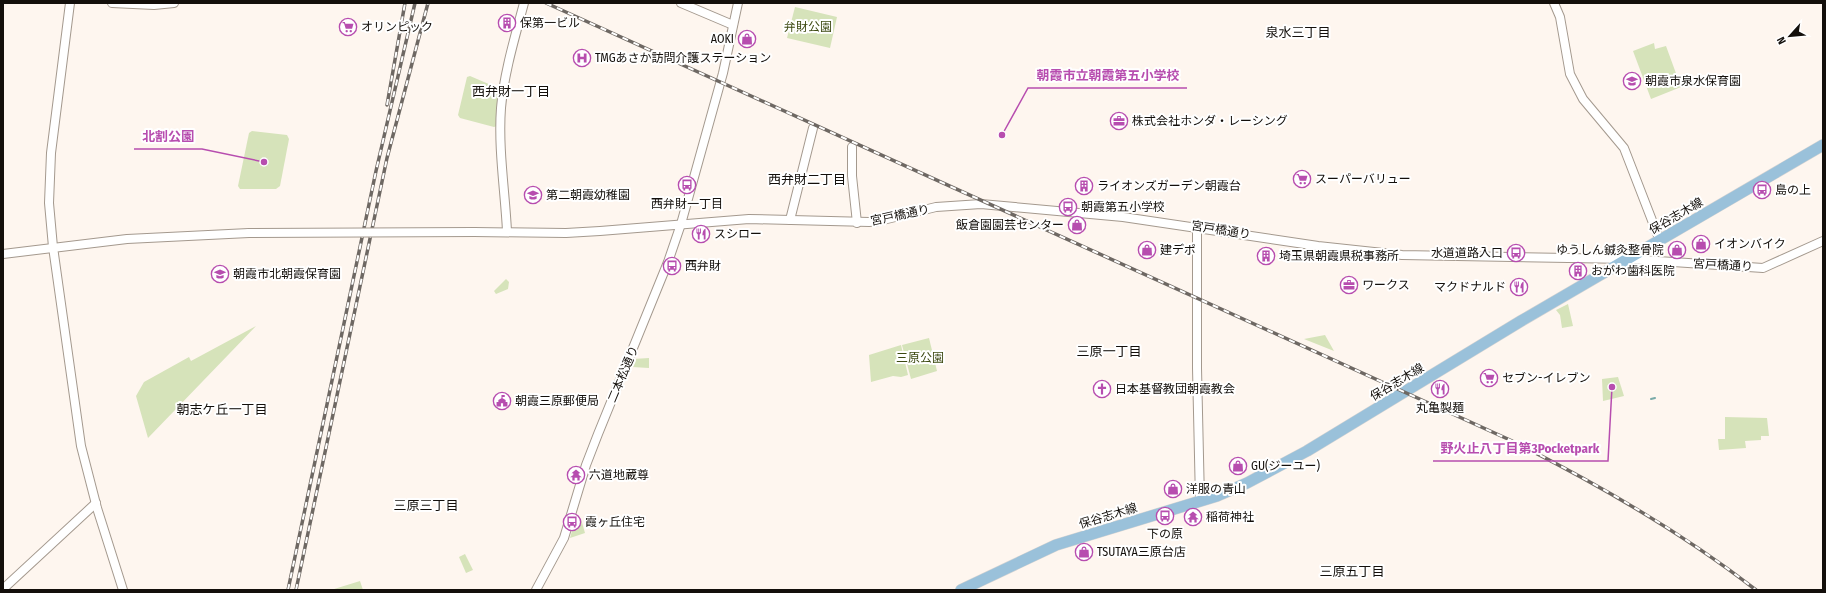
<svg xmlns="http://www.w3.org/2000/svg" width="1826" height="593" viewBox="0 0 1826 593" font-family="'Fira Sans Condensed','Noto Sans JP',sans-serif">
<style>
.green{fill:#d6e3ba}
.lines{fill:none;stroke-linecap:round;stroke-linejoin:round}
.stream{stroke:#79aaa8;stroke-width:2}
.minor-casing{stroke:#a4998e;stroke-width:10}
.major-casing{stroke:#d5d4d3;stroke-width:12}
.minor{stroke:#fff;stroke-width:8}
.major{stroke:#9ac1da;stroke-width:11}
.rail-casing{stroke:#6e6863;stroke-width:3.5}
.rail{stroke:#fff;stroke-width:2;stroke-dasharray:6;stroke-linecap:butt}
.minor-bridge-casing{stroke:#a4998e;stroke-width:10;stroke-linecap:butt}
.minor-bridge{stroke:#fff;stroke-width:8}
.labels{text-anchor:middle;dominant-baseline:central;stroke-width:4;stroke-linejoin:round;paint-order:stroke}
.poi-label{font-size:12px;fill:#130f0b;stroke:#fff;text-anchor:start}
.park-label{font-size:12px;fill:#3c4911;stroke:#fff}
.street-label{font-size:12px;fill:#130f0b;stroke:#fff}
.neighbourhood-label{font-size:13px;fill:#130f0b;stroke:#fff}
.leader{fill:none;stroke:#b74daf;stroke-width:1.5}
.callout-dot{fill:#b74daf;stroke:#fff;stroke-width:1.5}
.callout-label{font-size:13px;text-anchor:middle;font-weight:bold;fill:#b74daf;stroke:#fff;stroke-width:4;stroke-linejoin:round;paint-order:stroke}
</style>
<rect width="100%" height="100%" fill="#fef6ef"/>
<g class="green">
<polygon points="795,7 837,17 830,48 787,38"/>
<polygon points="1654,43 1655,49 1666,46 1681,87 1651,99 1633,51"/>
<polygon points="470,76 498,88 499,90 496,112 497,126 494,127 460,118 458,115 467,77"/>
<polygon points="252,131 287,135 289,139 280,186 276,189 240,189 238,186 249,133"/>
<polygon points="506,279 509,282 508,289 496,294 494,291"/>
<polygon points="1568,304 1573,326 1562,328 1560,315 1556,310"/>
<polygon points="256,326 148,438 136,396 144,382 189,357 191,361"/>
<polygon points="1325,335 1334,351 1304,339"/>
<polygon points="929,338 937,371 911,379 902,345"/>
<polygon points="901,345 908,375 901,377 893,376 871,382 869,355"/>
<polygon points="649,358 649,368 632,367 631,365 633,359"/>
<polygon points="1618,377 1624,396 1603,401 1602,379"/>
<polygon points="1725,417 1767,418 1769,436 1761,436 1761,440 1745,441 1746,448 1719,450 1718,439 1725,439"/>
<polygon points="581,519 585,533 570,538 575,520"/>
<polygon points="465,554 473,570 466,573 459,557"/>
<polygon points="360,581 363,590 331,590"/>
</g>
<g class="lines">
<polyline class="stream" points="1651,399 1655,398"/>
<defs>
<g id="minor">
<polyline points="70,3 51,153 49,203 53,247 81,446 97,508 123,590"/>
<polyline points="112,3 154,5 174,3"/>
<polyline points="681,3 733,25"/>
<polyline points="1554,3 1560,17 1570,74 1583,99 1624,148 1660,241"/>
<polyline points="852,147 852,176 857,223"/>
<polyline points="790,220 813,128"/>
<polyline points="1197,226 1197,368 1200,501"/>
<path d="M507,231c-2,-40 -9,-83 -6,-123 3,-35 14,-71 23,-105"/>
<polyline points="474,232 566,233 600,231 749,219 869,222 879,221 936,207 981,204 1123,217 1318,246 1402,255 1628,259 1763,268 1823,241"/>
<polyline points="3,254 127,239 249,233"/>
<polyline points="3,589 96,503"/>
<polyline points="536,590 564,538 586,465 598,434 668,262 681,224 723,73 738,3"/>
</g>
<polyline id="major" points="961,590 1056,545 1217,496 1247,483 1307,451 1521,321 1823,145"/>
</defs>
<use href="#minor" class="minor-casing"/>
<use href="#major" class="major-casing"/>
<use href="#minor" class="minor"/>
<use href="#major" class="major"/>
<defs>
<g id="rail">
<path d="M546,3l964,437c86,43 170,91 246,150"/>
<polyline points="387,105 405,3"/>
<polyline points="288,590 376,171 415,3"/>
<polyline points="296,590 387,158 428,3"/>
</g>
</defs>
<use href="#rail" class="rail-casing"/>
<use href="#rail" class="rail"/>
<defs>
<polyline id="minor-bridge" points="249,233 474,232"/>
</defs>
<use href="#minor-bridge" class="minor-bridge-casing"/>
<use href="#minor-bridge" class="minor-bridge"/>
</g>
<defs>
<symbol id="building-ring" viewBox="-11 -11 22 22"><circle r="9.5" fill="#fff" stroke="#b74daf" stroke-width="1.5"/><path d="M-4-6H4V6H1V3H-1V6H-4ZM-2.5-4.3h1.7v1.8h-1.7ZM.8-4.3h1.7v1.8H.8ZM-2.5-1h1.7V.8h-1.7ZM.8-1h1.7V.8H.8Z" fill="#b74daf"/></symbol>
<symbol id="supermarket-ring" viewBox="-11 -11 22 22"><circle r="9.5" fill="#fff" stroke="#b74daf" stroke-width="1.5"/><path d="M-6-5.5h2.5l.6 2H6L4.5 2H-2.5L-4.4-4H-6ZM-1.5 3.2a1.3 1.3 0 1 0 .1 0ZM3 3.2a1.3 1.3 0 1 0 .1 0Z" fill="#b74daf"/></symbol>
<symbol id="shop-ring" viewBox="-11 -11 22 22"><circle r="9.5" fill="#fff" stroke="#b74daf" stroke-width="1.5"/><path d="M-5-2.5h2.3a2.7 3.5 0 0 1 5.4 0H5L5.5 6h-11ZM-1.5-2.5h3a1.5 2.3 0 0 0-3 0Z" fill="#b74daf"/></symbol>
<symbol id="hospital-ring" viewBox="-11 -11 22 22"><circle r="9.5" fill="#fff" stroke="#b74daf" stroke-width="1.5"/><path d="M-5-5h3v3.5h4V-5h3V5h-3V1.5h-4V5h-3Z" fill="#b74daf"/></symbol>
<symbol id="school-ring" viewBox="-11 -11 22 22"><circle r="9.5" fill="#fff" stroke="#b74daf" stroke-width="1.5"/><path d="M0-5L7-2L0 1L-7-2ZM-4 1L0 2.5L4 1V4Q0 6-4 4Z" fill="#b74daf"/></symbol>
<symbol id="office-ring" viewBox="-11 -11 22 22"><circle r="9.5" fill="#fff" stroke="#b74daf" stroke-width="1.5"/><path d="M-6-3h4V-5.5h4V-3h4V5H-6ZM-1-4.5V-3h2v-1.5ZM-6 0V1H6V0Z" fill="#b74daf"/></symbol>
<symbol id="bus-ring" viewBox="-11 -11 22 22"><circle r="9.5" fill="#fff" stroke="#b74daf" stroke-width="1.5"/><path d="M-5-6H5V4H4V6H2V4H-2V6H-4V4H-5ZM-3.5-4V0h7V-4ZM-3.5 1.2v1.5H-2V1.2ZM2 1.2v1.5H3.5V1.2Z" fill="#b74daf"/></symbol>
<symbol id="restaurant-ring" viewBox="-11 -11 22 22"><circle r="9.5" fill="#fff" stroke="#b74daf" stroke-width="1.5"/><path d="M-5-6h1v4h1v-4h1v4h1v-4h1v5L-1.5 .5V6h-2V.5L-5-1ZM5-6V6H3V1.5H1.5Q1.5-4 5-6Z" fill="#b74daf"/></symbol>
<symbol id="church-ring" viewBox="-11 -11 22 22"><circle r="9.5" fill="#fff" stroke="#b74daf" stroke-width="1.5"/><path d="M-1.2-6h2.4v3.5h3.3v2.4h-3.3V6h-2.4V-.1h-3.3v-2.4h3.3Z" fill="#b74daf"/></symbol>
<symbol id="civic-ring" viewBox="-11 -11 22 22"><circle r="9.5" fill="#fff" stroke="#b74daf" stroke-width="1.5"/><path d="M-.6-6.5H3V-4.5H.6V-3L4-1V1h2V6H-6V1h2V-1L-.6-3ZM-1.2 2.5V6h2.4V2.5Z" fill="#b74daf"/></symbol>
<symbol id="temple-ring" viewBox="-11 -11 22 22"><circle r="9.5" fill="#fff" stroke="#b74daf" stroke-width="1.5"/><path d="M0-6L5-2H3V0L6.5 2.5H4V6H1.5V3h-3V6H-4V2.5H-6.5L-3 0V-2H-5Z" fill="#b74daf"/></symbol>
</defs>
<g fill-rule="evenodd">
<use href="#building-ring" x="497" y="13" width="20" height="20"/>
<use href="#supermarket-ring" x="338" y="17" width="20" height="20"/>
<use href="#shop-ring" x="737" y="29" width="20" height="20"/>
<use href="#hospital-ring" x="572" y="48" width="20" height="20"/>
<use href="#school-ring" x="1622" y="71" width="20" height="20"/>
<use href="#office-ring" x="1109" y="111" width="20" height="20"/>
<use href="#supermarket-ring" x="1292" y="169" width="20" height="20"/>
<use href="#bus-ring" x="677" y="175" width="20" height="20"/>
<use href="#building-ring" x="1074" y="176" width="20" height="20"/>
<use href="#bus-ring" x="1752" y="180" width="20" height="20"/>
<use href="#school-ring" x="523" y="185" width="20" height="20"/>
<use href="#bus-ring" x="1058" y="197" width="20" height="20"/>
<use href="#shop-ring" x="1067" y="215" width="20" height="20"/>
<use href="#restaurant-ring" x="691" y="224" width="20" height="20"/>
<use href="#shop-ring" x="1691" y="234" width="20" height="20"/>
<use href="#shop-ring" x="1137" y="240" width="20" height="20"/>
<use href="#shop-ring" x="1667" y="240" width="20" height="20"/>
<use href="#bus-ring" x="1506" y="243" width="20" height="20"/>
<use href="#building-ring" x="1256" y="246" width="20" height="20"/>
<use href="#bus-ring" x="662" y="256" width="20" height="20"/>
<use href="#building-ring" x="1568" y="261" width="20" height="20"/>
<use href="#school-ring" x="210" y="264" width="20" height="20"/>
<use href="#office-ring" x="1339" y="275" width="20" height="20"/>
<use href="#restaurant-ring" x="1509" y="277" width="20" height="20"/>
<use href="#supermarket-ring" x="1479" y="368" width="20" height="20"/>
<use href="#church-ring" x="1092" y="379" width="20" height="20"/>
<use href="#restaurant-ring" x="1430" y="379" width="20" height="20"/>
<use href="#civic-ring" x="492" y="391" width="20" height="20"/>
<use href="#shop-ring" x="1228" y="456" width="20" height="20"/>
<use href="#temple-ring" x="566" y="465" width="20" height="20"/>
<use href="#shop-ring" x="1163" y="479" width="20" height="20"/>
<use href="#bus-ring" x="1155" y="506" width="20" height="20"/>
<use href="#temple-ring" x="1183" y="507" width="20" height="20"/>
<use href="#bus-ring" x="562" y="512" width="20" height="20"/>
<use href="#shop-ring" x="1074" y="542" width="20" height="20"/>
</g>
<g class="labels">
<g class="poi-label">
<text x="520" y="23">保第一ビル</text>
<text x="361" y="27">オリンピック</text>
<text x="734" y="39" text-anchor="end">AOKI</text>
<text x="595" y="58">TMGあさか訪問介護ステーション</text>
<text x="1645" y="81">朝霞市泉水保育園</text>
<text x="1132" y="121">株式会社ホンダ・レーシング</text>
<text x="1315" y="179">スーパーバリュー</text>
<text x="1097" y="186">ライオンズガーデン朝霞台</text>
<text x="1775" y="190">島の上</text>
<text x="546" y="195">第二朝霞幼稚園</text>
<text x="687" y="204" text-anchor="middle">西弁財一丁目</text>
<text x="1081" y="207">朝霞第五小学校</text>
<text x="1064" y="225" text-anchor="end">飯倉園園芸センター</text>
<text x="714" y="234">スシロー</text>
<text x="1714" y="244">イオンバイク</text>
<text x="1160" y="250">建デポ</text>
<text x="1664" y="250" text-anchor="end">ゆうしん鍼灸整骨院</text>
<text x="1503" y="253" text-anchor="end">水道道路入口</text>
<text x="1279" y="256">埼玉県朝霞県税事務所</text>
<text x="685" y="266">西弁財</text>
<text x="1591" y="271">おがわ歯科医院</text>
<text x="233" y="274">朝霞市北朝霞保育園</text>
<text x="1362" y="285">ワークス</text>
<text x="1506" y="287" text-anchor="end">マクドナルド</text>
<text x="1502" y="378">セブン-イレブン</text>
<text x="1115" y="389">日本基督教団朝霞教会</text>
<text x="515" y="401">朝霞三原郵便局</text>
<text x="1440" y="408" text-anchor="middle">丸亀製麺</text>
<text x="1251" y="466">GU(ジーユー)</text>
<text x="589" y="475">六道地蔵尊</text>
<text x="1186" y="489">洋服の青山</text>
<text x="1206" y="517">稲荷神社</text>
<text x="585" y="522">霞ヶ丘住宅</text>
<text x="1165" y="534" text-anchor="middle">下の原</text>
<text x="1097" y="552">TSUTAYA三原台店</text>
</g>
<g class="park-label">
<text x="808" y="27">弁財公園</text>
<text x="920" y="358">三原公園</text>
</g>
<g class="street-label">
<text transform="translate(900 215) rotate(-12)">宮戸橋通り</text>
<text transform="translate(1676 216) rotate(-30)">保谷志木線</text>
<text transform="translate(1221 230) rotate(9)">宮戸橋通り</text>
<text transform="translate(1723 265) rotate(3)">宮戸橋通り</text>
<text transform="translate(623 374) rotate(-67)">二本松通り</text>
<text transform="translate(1397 382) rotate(-31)">保谷志木線</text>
<text transform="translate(1108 516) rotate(-17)">保谷志木線</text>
</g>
<g class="neighbourhood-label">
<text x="1298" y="32">泉水三丁目</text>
<text x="511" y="91">西弁財一丁目</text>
<text x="807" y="179">西弁財二丁目</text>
<text x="1109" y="351">三原一丁目</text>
<text x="222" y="409">朝志ケ丘一丁目</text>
<text x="426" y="505">三原三丁目</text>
<text x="1352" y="571">三原五丁目</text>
</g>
</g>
<path class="leader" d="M1002 135L1028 88H1187M264 162L202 149H134M1612 387L1608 461H1433"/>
<g class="callout-dot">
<circle cx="1002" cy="135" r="4"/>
<circle cx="264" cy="162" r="4"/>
<circle cx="1612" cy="387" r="4"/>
</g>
<g class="callout-label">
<text x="1108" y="80">朝霞市立朝霞第五小学校</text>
<text x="168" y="141">北割公園</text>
<text x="1520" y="453">野火止八丁目第3Pocketpark</text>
</g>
<rect width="1826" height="593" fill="none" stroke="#130f0b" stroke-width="8"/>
<g transform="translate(1790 36) rotate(243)" stroke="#ffffff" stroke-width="3" paint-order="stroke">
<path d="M0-3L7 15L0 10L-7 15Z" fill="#130f0b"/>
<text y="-6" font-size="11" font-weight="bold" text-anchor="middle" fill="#130f0b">N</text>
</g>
</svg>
